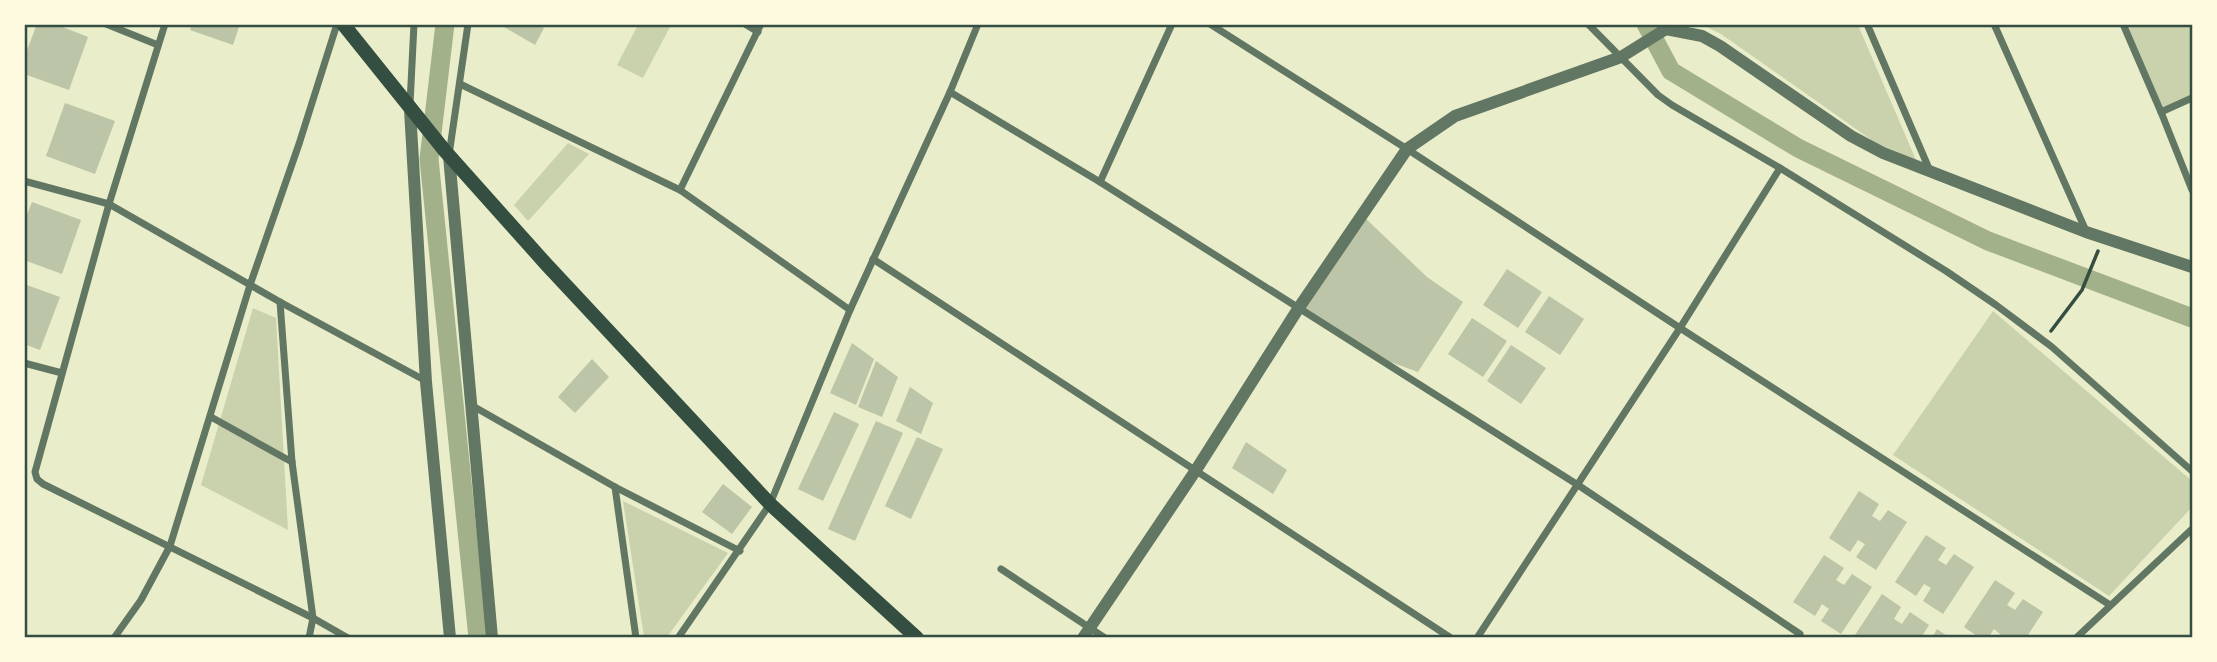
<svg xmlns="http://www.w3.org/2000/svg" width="2217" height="662" viewBox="0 0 2217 662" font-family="'DejaVu Sans',sans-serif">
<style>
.green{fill:#cad2ad}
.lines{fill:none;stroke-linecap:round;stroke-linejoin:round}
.canal{stroke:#a3b18a;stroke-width:19}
.building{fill:#bcc5a7}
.path{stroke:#344e41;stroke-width:3.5}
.minor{stroke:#617663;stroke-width:7}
.tertiary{stroke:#617663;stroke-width:12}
.secondary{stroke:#344e41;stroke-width:14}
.neatline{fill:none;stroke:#344e41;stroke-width:2.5}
</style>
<rect width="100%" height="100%" fill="#e9edc9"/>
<g class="green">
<polygon points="2132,24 2192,25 2192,98 2161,112 2124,28"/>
<polygon points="638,25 671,25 643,78 617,65"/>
<polygon points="1703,25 1858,25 1916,160 1883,148 1721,34"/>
<polygon points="568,143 589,154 528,221 514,205"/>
<polygon points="253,308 276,318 288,530 201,485"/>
<polygon points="1993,311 2192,481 2192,507 2109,596 1893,455"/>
<polygon points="623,501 728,553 667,637 644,637"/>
</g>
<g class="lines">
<g class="canal">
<polyline points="445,24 429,159 478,638"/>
<polyline points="1646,24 1671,71 1798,148 1988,241 2192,318"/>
</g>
</g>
<g class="building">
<polygon points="37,24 55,24 88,37 69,90 24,74 24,58"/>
<polygon points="192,24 240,24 233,45 190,30"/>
<polygon points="499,24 538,24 544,28 535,45"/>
<polygon points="65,103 115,121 95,174 46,156"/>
<polygon points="32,202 81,220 62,274 24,260 24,222"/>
<polygon points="1362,215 1427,277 1463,302 1418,372 1377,357 1298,309"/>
<polygon points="1507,269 1542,292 1518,328 1483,305"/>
<polygon points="24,284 60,297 40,350 24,344"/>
<polygon points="1549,296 1584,319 1560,355 1525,332"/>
<polygon points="1472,318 1507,341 1483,377 1448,354"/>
<polygon points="852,343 874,359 856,405 830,393"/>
<polygon points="1511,345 1546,368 1521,404 1487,381"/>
<polygon points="592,359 609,377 575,413 558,397"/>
<polygon points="876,361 898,377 882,417 858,407"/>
<polygon points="910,387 933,403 921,434 896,421"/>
<polygon points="834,412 859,424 823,501 798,489"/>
<polygon points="876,421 903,433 855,541 828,529"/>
<polygon points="917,437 943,449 911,519 885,506"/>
<polygon points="1246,442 1287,470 1273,494 1232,468"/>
<polygon points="723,484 752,507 732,534 702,512"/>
<polygon points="1859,491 1879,504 1872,516 1880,521 1888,510 1907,522 1876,570 1856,557 1865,544 1858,540 1850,552 1829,538"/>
<polygon points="1926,535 1946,548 1938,560 1946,565 1954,554 1974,567 1943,614 1923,601 1931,588 1924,584 1916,596 1895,582"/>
<polygon points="1824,555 1844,568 1836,580 1844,585 1852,574 1872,587 1841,634 1821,621 1829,609 1822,604 1815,616 1793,602"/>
<polygon points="1995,580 2015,593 2007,605 2015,610 2023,599 2043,612 2026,638 1998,638 2000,634 1994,629 1988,638 1980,638 1964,627"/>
<polygon points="1882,594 1901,607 1894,619 1902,624 1910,612 1929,625 1921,638 1853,638"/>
<polygon points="1937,629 1950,638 1932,638"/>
</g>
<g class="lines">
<polyline class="path" points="2051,331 2082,290 2098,251"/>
<g class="minor">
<polyline points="106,24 158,45"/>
<polyline points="165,24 109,204 35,472 37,479 43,484 313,618 348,638"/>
<polyline points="745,24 758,32"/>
<polyline points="1210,24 1407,149 1680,328 2110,605"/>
<polyline points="1588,24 1658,95 1672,105 1780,168 1946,271 1996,305 2052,347 2192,471"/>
<polyline points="1867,24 1930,171"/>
<polyline points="1994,24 2086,231"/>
<polyline points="2123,24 2161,112 2192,190"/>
<polyline points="460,84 680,190 850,310"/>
<polyline points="950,92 1100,182 1578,485 1800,634"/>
<polyline points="410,104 414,24"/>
<polyline points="2161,112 2192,98"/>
<polyline points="449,155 468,24"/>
<polyline points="24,181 109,204 280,302 426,381"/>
<polyline points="1100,182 1172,24"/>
<polyline points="680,190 761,24"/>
<polyline points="873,259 1451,638"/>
<polyline points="280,302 292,462 313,618 309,638"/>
<polyline points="24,363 62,373"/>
<polyline points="471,405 615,487 740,551"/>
<polyline points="211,417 292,462"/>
<polyline points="615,487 636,638"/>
<polyline points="1001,569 1105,638"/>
<polyline points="114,638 141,600 170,546 250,285 299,144 337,24"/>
<polyline points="678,638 770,504 850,310 950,92 978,24"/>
<polyline points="1477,638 1680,328 1780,168"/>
<polyline points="2076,638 2192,529"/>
</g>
<g class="tertiary">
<polyline points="1666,29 1702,36 1720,46 1851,136 1883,153 2086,232 2192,267"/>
<polyline points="410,110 426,382 450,638"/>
<polyline points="449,156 492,638"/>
<polyline points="1083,638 1196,470 1298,309 1407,149 1455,116 1621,57 1674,24"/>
</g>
<polyline class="secondary" points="343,24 445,151 546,264 770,504 917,638"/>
</g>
<rect width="2217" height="662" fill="none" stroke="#fefae0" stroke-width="52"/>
<rect x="26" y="26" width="2165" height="610" class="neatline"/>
</svg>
